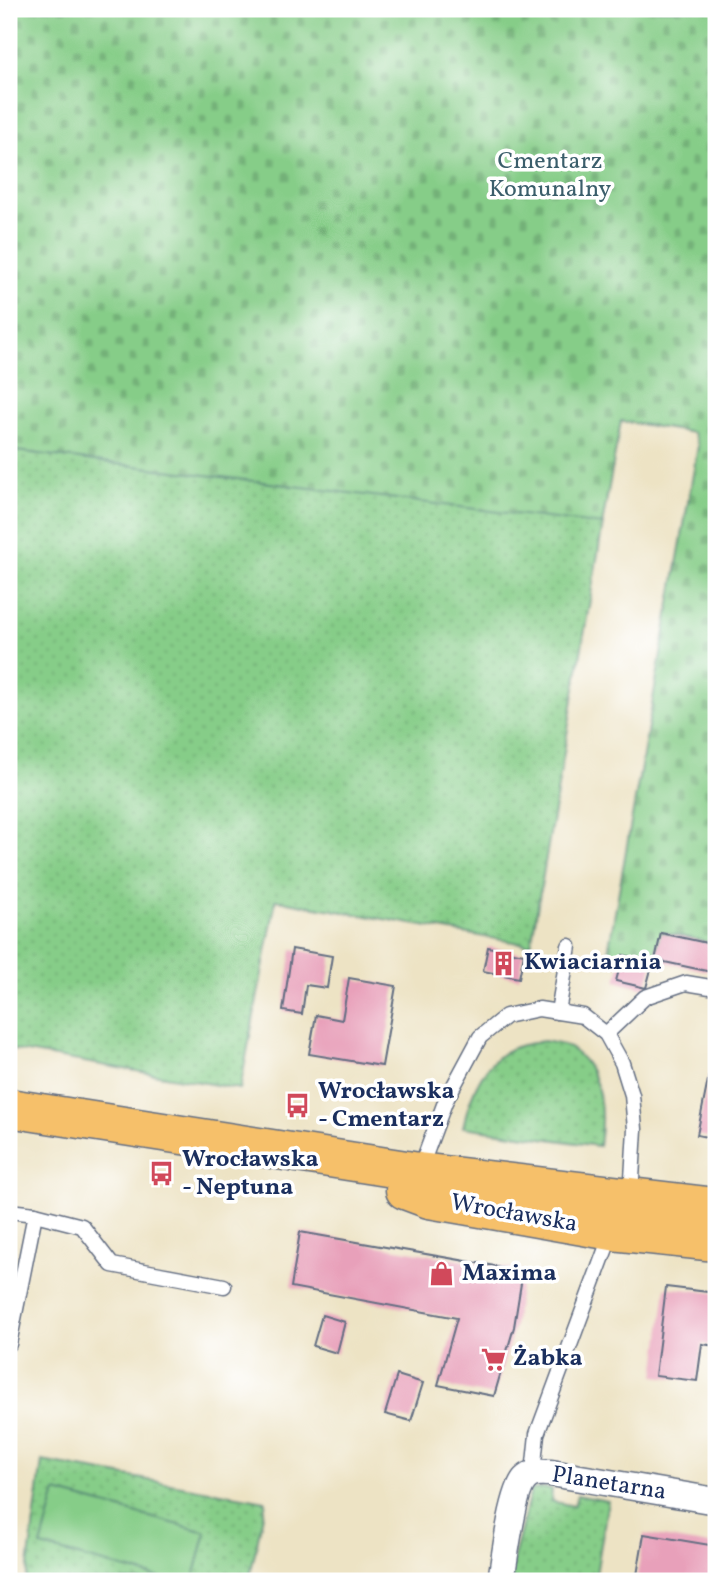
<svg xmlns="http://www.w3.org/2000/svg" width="725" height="1590" viewBox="0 0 725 1590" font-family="Vollkorn,serif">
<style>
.green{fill:url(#green-dots);stroke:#507e73;stroke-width:2}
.cemetery{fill:url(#cemetery-stones);stroke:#507e73;stroke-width:2}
.pitch{fill:#86cd88;stroke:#507e73;stroke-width:2}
.building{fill:#e8a0ba}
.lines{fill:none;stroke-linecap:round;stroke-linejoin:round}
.lane-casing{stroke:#646e82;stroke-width:17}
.street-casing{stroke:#646e82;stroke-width:29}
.primary-casing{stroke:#646e82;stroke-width:41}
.lane{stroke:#fff;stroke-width:14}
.street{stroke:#fff;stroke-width:26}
.primary{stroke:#f6c06b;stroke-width:38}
.labels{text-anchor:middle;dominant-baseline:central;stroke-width:7;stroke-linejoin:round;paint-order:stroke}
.park-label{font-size:24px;fill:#3b5e6b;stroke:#fff}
.poi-label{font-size:24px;font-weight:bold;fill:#1b2f5e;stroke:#fff;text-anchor:start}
.street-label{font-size:24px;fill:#1b2f5e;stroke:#fff}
</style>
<defs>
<pattern id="green-dots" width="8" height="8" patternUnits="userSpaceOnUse" patternTransform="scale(1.75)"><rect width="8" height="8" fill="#86cd88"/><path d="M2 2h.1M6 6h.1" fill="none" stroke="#73b078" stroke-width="1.8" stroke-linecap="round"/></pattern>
<pattern id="cemetery-stones" width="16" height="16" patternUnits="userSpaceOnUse" patternTransform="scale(1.75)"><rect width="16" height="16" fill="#86cd88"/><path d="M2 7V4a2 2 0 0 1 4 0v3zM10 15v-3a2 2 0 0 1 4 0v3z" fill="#73b078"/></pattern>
</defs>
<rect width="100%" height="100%" fill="#fff"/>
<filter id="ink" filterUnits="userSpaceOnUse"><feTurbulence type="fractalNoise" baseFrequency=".0143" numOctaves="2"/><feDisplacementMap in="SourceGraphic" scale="14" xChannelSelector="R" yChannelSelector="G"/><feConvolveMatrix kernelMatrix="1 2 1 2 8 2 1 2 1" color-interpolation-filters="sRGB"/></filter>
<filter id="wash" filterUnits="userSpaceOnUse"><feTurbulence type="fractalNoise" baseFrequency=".00686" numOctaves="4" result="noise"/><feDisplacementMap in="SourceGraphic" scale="28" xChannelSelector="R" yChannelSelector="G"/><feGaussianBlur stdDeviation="1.57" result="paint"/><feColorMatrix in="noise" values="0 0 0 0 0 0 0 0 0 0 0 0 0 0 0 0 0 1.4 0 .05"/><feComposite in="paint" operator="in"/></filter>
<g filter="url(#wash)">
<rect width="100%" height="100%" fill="#ede3c4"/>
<g class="green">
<polygon points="9,450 603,524 531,945 276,900 240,1089 9,1049"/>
<path d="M544,1041c8,2 19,2 26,7 33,22 34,63 29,98l-136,-19c6,-28 19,-65 48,-78 9,-5 23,-6 33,-8z"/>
<polygon points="42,1461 266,1501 249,1581 26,1581"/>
<polygon points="543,1488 552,1489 551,1501 574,1506 577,1495 608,1501 595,1581 508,1581 531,1490"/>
</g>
<polygon class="cemetery" points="9,9 716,9 716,944 662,932 653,962 608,952 698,446 693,433 621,421 602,525 9,450"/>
<polygon class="pitch" points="56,1492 206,1532 193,1581 171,1581 41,1546"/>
<g id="blocks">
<g class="building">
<polygon points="661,933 716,945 716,973 655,960"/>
<polygon points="488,947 524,954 519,978 483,971"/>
<polygon points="292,949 332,956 327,988 306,985 302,1014 283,1011"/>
<polygon points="623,955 653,962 646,988 616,981"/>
<polygon points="349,978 396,986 382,1066 309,1054 316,1015 342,1020"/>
<polygon points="713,1055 716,1056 716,1139 697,1135"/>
<polygon points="300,1232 523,1271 514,1327 494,1396 438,1385 457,1318 291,1287"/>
<polygon points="666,1287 716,1293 716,1346 702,1344 697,1381 655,1376"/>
<polygon points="322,1315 345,1322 337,1353 313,1346"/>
<polygon points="397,1375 423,1383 411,1421 385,1414"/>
<polygon points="644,1534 716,1546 716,1581 636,1581"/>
</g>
</g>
</g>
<g filter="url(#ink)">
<use href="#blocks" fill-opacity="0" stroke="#646e82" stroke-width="2"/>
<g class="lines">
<defs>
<g id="lane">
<polyline points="558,1012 569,946"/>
<polyline points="606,1034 645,997 686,983 716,988"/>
<polyline points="419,1172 445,1102 480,1037 506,1016 539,1009 583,1016 606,1034 622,1063 632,1095 635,1129 631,1195"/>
<polyline points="9,1211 35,1214 9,1344"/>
<polyline points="35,1214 82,1226 112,1265 224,1286"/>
<polyline points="533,1473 537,1434 612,1232"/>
</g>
<path id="street" d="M501,1581c3,-20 12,-90 24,-102 8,-8 16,-6 26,-6l165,28"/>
<g id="primary">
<polyline points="9,1108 419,1172 716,1207"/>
<polyline points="405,1190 429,1199 612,1231 716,1242"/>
</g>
</defs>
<use href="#lane" class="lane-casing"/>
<use href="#street" class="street-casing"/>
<use href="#primary" class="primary-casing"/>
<use href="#lane" class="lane"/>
<use href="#street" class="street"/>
<use href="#primary" class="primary"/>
</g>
</g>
<defs>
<symbol id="building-bare" viewBox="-9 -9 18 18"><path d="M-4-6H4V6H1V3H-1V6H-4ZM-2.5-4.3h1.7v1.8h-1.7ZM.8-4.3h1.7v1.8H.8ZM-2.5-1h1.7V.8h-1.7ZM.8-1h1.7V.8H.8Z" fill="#d1495b" stroke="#fff" stroke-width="2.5" paint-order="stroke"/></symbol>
<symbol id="bus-bare" viewBox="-9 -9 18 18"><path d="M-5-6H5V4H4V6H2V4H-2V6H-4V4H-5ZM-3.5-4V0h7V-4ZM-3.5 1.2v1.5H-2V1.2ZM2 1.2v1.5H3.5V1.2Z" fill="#d1495b" stroke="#fff" stroke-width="2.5" paint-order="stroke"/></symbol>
<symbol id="shop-bare" viewBox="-9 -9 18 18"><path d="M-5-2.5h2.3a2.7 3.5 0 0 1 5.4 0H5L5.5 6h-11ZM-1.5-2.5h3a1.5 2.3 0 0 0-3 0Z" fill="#d1495b" stroke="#fff" stroke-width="2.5" paint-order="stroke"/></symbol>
<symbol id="supermarket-bare" viewBox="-9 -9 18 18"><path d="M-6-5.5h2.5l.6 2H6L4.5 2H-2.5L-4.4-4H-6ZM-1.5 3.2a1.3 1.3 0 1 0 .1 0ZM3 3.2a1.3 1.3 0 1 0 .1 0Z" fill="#d1495b" stroke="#fff" stroke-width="2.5" paint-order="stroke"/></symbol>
</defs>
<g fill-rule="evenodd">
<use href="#building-bare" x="486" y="946" width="35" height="35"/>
<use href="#bus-bare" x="280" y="1088" width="35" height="35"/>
<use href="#bus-bare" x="144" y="1156" width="35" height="35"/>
<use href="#shop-bare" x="424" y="1256" width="35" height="35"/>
<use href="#supermarket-bare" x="476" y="1342" width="35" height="35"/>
</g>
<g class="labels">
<g class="park-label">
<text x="550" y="162">Cmentarz<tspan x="550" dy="28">Komunalny</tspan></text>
</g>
<g class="poi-label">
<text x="524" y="963">Kwiaciarnia</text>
<text x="318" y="1092">Wrocławska<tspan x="318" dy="28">- Cmentarz</tspan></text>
<text x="182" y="1160">Wrocławska<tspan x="182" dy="28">- Neptuna</tspan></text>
<text x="462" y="1274">Maxima</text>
<text x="513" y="1359">Żabka</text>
</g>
<g class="street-label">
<text transform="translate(514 1214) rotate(10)">Wrocławska</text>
<text transform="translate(609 1484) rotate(9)">Planetarna</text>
</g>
</g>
<rect width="725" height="1590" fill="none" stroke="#fff" stroke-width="35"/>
</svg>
